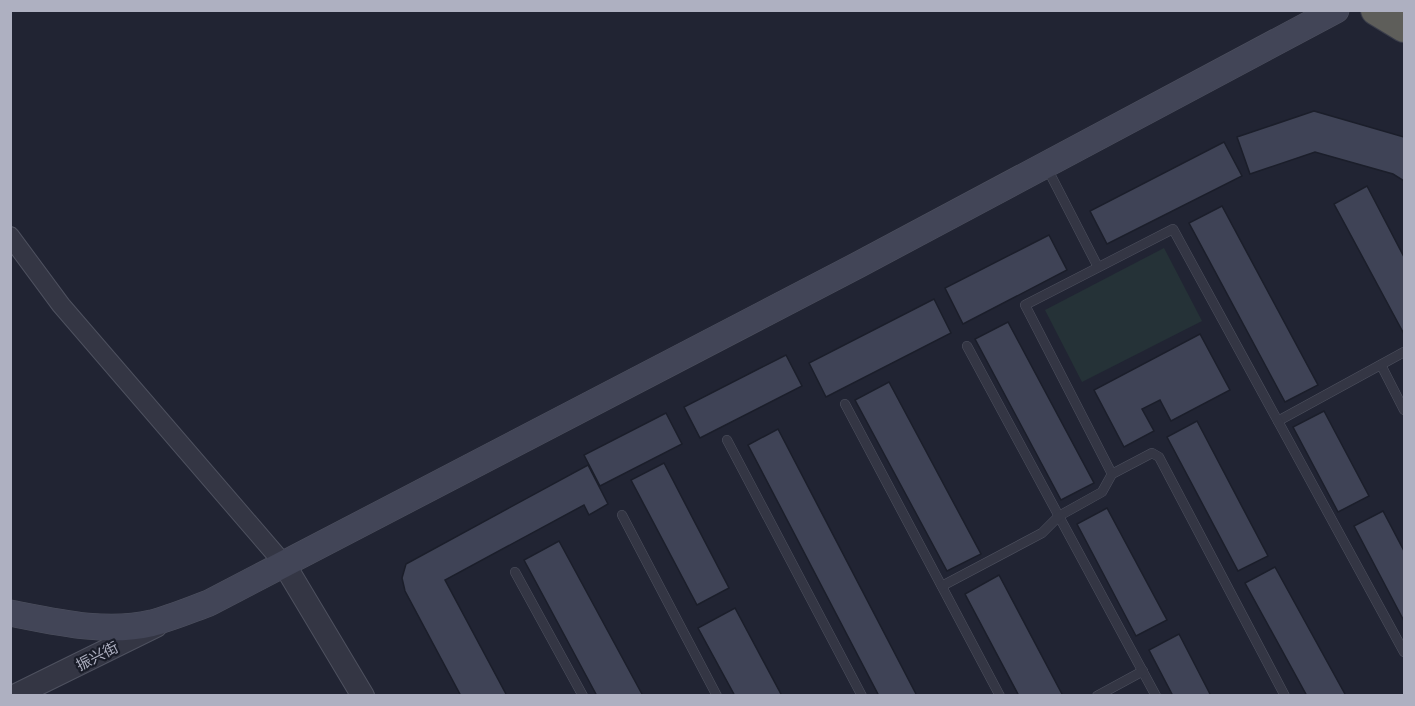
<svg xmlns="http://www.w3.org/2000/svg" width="1415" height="706" viewBox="0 0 1415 706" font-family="'PT Sans','Noto Sans SC',sans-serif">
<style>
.green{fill:#253237}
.building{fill:#3f4356;stroke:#1b1e2a;stroke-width:1.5}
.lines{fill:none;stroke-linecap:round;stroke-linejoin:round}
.service-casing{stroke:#4e515f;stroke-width:10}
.minor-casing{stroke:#4e515f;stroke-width:20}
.tertiary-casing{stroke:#4e515f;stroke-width:24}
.secondary-casing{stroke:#4e515f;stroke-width:27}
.trunk-casing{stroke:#3b3e4b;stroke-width:32}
.service{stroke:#343644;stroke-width:9}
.minor{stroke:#343644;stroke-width:18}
.tertiary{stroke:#343644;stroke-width:22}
.secondary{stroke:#424557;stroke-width:26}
.trunk{stroke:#5e5e5a;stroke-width:30}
.labels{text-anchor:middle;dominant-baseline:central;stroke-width:4.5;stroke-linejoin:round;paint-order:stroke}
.street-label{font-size:15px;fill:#aeb0c1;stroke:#191c28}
</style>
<rect width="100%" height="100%" fill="#212433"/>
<polygon class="green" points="1164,248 1202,321 1082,382 1045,310"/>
<g class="building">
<polygon points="1314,111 1404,137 1404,181 1393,174 1315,152 1250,174 1237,137"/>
<polygon points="1224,142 1242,176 1107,244 1090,211"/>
<polygon points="1367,186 1404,257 1404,334 1334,204"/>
<polygon points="1222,206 1318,385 1285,402 1189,223"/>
<polygon points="1049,235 1067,270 963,324 945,288"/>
<polygon points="934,299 951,333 826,397 809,363"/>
<polygon points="1008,322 1094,483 1061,500 975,339"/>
<polygon points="1200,334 1230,390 1171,421 1160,400 1142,409 1154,431 1124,447 1094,390"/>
<polygon points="786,355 802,386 700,438 684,407"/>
<polygon points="889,382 981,554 947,571 855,400"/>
<polygon points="1324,411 1369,496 1338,512 1293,427"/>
<polygon points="666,413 682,444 600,486 584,455"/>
<polygon points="1197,421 1268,556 1238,571 1167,437"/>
<polygon points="778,429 917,696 879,696 748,445"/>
<polygon points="664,463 729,588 697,605 631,480"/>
<polygon points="588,465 608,504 589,515 584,505 445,580 507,696 461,696 405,591 402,578 406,564"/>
<polygon points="1107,508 1167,620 1136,636 1077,524"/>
<polygon points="1383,511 1404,551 1404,621 1354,526"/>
<polygon points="559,541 643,696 597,696 524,560"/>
<polygon points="1275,567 1346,696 1307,696 1245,583"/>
<polygon points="999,575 1063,696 1019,696 965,594"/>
<polygon points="735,608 782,696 735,696 698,628"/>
<polygon points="1179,634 1211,696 1173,696 1149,650"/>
</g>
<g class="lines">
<defs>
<g id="service">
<polyline points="1046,166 1098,267"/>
<polyline points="967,346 1156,696"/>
<polyline points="1381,365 1404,410"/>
<polyline points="845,404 1000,696"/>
<polyline points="1278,421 1404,352"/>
<polyline points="727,440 862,696"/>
<polyline points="1112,474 1025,305 1173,229 1404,652"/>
<polyline points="622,515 717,696"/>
<polyline points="515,572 583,696"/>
<polyline points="942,586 1042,533 1059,516 1102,492 1112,474 1152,453 1159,457 1285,696"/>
<polyline points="1097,696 1143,671"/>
</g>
<polyline id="minor" points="10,236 61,305 284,564"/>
<g id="tertiary">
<polyline points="284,564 363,696"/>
<polyline points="14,696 156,626"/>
</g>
<path id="secondary" d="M10,613c46,9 96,21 142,10 19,-5 38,-13 57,-20l649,-338 478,-255"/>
<polyline id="trunk" points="1376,10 1404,27"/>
</defs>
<use href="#service" class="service-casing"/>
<use href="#minor" class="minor-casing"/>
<use href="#tertiary" class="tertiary-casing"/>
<use href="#secondary" class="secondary-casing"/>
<use href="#trunk" class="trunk-casing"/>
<use href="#service" class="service"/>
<use href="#minor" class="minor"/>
<use href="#tertiary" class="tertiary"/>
<use href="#secondary" class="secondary"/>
<use href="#trunk" class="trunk"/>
</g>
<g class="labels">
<g class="street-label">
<text transform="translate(97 656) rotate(-27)">振兴街</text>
</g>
</g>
<rect width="1415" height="706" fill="none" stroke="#aeb0c1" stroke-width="24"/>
</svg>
